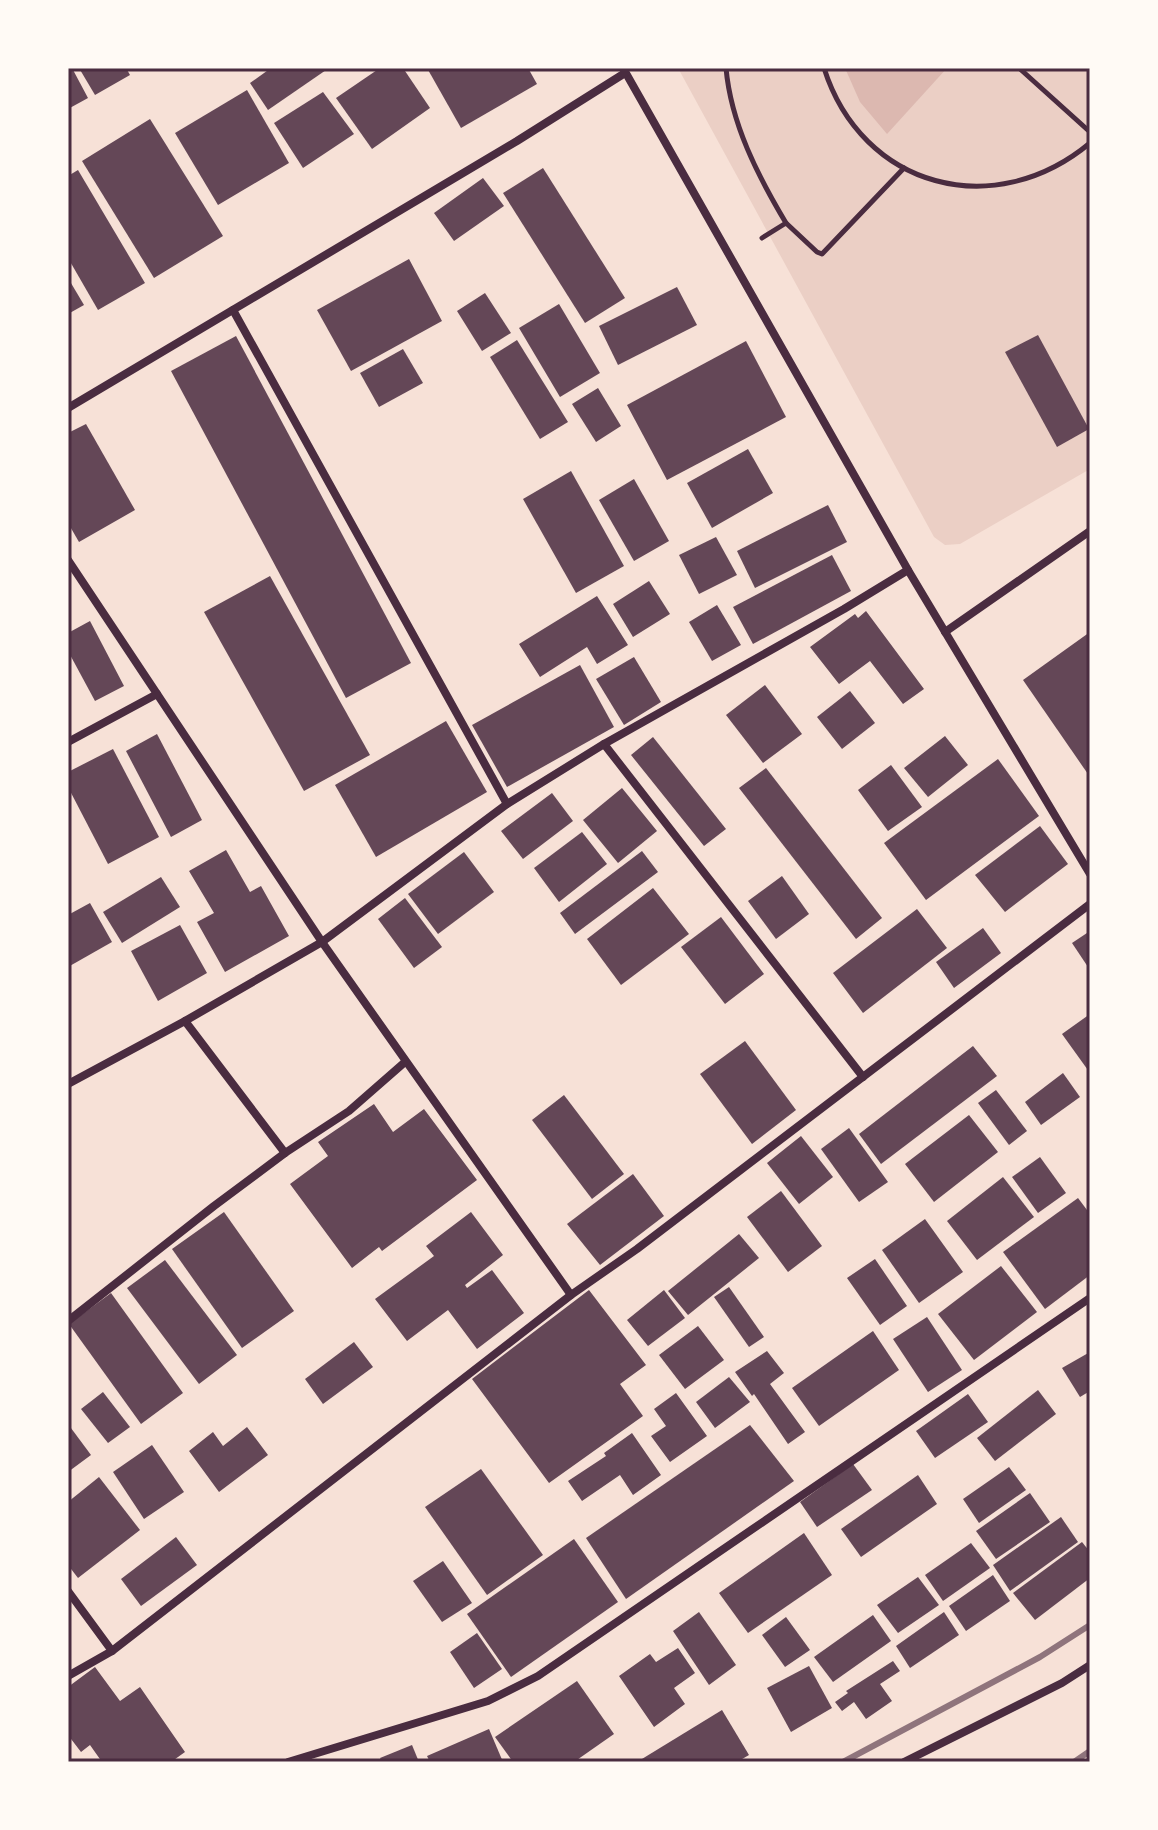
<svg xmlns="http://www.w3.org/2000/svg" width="1158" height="1830" viewBox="0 0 1158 1830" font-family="'Titillium Web',sans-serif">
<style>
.green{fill:#ebcfc5}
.water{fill:#dcb8b0}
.building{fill:#644757}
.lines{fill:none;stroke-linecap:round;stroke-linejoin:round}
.path{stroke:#4a2c40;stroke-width:5}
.minor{stroke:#4a2c40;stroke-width:8}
.rail{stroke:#8f747c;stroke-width:6}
.neatline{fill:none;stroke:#4a2c40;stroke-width:3}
</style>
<rect width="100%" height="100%" fill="#f7e1d7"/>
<polygon class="green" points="678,68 1090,68 1090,469 960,544 945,545 934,537"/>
<polygon class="water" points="845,68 947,68 887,134 860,102"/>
<g class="building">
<polygon points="68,68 72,68 88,98 68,109"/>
<polygon points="79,68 126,68 130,75 95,95"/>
<polygon points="271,68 329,68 268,110 250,83"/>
<polygon points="380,68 403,68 430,108 372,149 336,98"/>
<polygon points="427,68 528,68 537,84 461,128"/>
<polygon points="247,90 289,163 218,205 175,133"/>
<polygon points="323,92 354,134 303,168 274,123"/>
<polygon points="150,119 223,236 154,278 82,161"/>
<polygon points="543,168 625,298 585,323 503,193"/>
<polygon points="78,170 145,283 98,310 68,258 68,176"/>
<polygon points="483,178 504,206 454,241 434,213"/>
<polygon points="409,259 442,321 351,371 317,310"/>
<polygon points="68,278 84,305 68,314"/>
<polygon points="677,287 697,325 618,365 599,326"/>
<polygon points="485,293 511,333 482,351 457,311"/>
<polygon points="559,304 600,373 560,397 519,328"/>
<polygon points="1038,335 1089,429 1057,447 1005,352"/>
<polygon points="236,336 411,663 346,698 171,371"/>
<polygon points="517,340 568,422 540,439 490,357"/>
<polygon points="746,341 786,417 667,480 627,405"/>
<polygon points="403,349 423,383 379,407 360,373"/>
<polygon points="598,388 621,426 596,442 572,404"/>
<polygon points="86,424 135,510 79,542 68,523 68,433"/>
<polygon points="748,449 773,493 712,528 687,483"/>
<polygon points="571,471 624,566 576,593 523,499"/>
<polygon points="634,479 669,541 634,561 599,500"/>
<polygon points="828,505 847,542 755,588 737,551"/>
<polygon points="716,537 737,575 699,594 679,555"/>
<polygon points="832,555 851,591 753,644 733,607"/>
<polygon points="270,576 370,755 304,791 204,612"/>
<polygon points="649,581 670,614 633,637 613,604"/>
<polygon points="597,596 628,645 597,664 587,647 540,677 519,644"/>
<polygon points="717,605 741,645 712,661 689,622"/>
<polygon points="866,611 924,689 903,704 870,661 839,684 810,647 855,614 858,618"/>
<polygon points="90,621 124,686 95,701 68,651 68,633"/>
<polygon points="1090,632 1090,777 1023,680"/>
<polygon points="634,657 661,702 624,725 596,679"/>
<polygon points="580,665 614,727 507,787 472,725"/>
<polygon points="765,685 802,734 763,763 726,715"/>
<polygon points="850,691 875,723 842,749 817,717"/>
<polygon points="446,721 487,792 376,857 335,785"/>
<polygon points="157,734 202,820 171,837 126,751"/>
<polygon points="945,736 968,765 928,797 904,768"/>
<polygon points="653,737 726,829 704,846 631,755"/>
<polygon points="113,749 159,837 108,864 68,787 68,772"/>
<polygon points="998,759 1039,816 926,900 884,843"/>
<polygon points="891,765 922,807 888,831 858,790"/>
<polygon points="766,768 882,918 856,939 739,788"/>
<polygon points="622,788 657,831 618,863 583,820"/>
<polygon points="552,793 573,821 523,859 501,831"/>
<polygon points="1040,826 1068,864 1005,912 975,875"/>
<polygon points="582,832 607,864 559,902 534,868"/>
<polygon points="226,850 250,892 261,886 289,936 225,972 197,922 214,913 189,871"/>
<polygon points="642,851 658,872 575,934 560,913"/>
<polygon points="464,852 494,892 438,934 408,894"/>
<polygon points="782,876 809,914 776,939 748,901"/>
<polygon points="161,877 180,907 122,943 103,912"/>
<polygon points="653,888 689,934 621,985 587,939"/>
<polygon points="405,898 442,947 414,968 378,919"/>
<polygon points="90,903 112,942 68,967 68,915"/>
<polygon points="917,909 947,948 863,1013 833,973"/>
<polygon points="721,917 764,974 725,1004 681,947"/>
<polygon points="180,925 207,973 158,1001 131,951"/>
<polygon points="983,928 1001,953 954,988 936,962"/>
<polygon points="1090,931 1090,970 1072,943"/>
<polygon points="1090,1014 1090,1073 1062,1034"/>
<polygon points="745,1041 796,1110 752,1144 700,1074"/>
<polygon points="973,1046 997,1076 881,1164 859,1134"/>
<polygon points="1063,1073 1080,1097 1041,1125 1025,1102"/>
<polygon points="996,1090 1027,1131 1009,1145 978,1103"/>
<polygon points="564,1095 624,1174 592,1199 532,1120"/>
<polygon points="374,1104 393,1132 424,1109 477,1180 382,1251 379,1247 352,1268 290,1184 328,1156 318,1142"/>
<polygon points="969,1115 998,1152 934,1202 905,1164"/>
<polygon points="849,1128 888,1182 859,1202 821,1149"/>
<polygon points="801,1136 833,1177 799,1204 767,1163"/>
<polygon points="1040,1157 1066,1193 1038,1213 1012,1177"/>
<polygon points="633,1174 664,1216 600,1265 567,1224"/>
<polygon points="1003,1177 1034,1217 977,1260 947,1221"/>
<polygon points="781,1191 822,1246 788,1272 747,1217"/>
<polygon points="1078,1198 1090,1214 1090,1275 1045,1309 1003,1252"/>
<polygon points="224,1212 294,1311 242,1348 172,1249"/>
<polygon points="471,1212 503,1255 465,1285 467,1288 492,1270 524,1313 477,1349 448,1310 407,1341 375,1299 434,1256 426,1246"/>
<polygon points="925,1219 963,1272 919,1303 882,1250"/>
<polygon points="739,1234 759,1258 688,1315 668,1291"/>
<polygon points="875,1259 907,1306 880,1325 847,1278"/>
<polygon points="165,1260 237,1355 199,1384 127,1288"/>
<polygon points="1001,1266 1037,1312 974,1360 938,1314"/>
<polygon points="729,1287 764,1337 749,1347 714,1297"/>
<polygon points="589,1290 646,1365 620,1384 643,1416 549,1483 472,1379"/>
<polygon points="664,1290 685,1318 648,1346 627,1320"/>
<polygon points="111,1293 183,1393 141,1424 69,1324"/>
<polygon points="927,1317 962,1370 928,1392 893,1339"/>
<polygon points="698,1326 724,1360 685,1389 659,1355"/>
<polygon points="873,1331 899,1370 819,1426 792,1388"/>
<polygon points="354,1342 373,1367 323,1404 305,1379"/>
<polygon points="767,1351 784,1373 770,1384 805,1432 788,1444 754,1394 752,1396 735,1372"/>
<polygon points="1090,1352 1090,1391 1080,1397 1062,1368"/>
<polygon points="729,1377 750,1402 715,1428 696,1402"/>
<polygon points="1038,1390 1056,1414 995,1461 977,1438"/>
<polygon points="103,1392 130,1427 108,1443 81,1409"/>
<polygon points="676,1393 707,1436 670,1462 651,1436 666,1426 654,1409"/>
<polygon points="968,1394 988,1422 935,1458 916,1431"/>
<polygon points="68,1424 91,1455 68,1472"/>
<polygon points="750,1425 794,1481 626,1599 586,1538"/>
<polygon points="247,1427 268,1455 219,1492 189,1451 213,1432 223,1446"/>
<polygon points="632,1433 661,1475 633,1495 620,1475 582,1501 568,1481 606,1456 604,1453"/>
<polygon points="152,1445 184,1492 144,1519 113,1472"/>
<polygon points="853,1464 872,1490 817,1527 800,1502"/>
<polygon points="1009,1467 1026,1490 979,1523 963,1499"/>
<polygon points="481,1469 543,1555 487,1595 425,1507"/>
<polygon points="918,1475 937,1504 861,1557 841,1529"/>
<polygon points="99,1477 140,1530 78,1578 68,1565 68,1502"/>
<polygon points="1030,1493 1050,1522 996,1559 976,1531"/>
<polygon points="1061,1517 1078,1542 1010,1591 993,1565"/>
<polygon points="804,1533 832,1575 748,1633 719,1593"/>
<polygon points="176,1537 197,1565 141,1606 121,1579"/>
<polygon points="574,1539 618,1602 511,1677 467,1614"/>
<polygon points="1082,1542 1090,1552 1090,1578 1035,1620 1013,1593"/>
<polygon points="971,1543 990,1568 943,1601 925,1575"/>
<polygon points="443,1561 472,1603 442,1622 413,1581"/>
<polygon points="993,1575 1010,1601 966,1631 949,1606"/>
<polygon points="918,1577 939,1605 898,1633 877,1605"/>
<polygon points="699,1612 736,1665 709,1685 673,1631"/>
<polygon points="944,1612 959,1635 910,1668 896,1646"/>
<polygon points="873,1615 891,1641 833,1682 814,1657"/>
<polygon points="786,1617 810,1650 785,1667 762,1635"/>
<polygon points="477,1633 502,1669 474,1688 450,1652"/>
<polygon points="678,1648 695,1673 674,1688 685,1704 654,1727 619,1676 650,1654 656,1662"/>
<polygon points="893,1661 900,1671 880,1684 892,1701 866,1719 854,1702 842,1711 835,1702 848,1693 846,1691"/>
<polygon points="809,1666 832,1708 791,1732 767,1688"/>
<polygon points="95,1667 120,1701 140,1687 185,1752 171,1762 102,1762 90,1745 81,1752 68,1735 68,1687"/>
<polygon points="577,1681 614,1734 574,1762 513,1762 495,1737"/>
<polygon points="722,1710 749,1755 737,1762 637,1762"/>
<polygon points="489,1729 503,1762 430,1762 427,1756"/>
<polygon points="412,1745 419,1762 382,1762 380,1758"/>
</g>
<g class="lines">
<g class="path">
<path d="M726,68c5,56 32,108 60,155"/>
<path d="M824,68c38,120 170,155 266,75"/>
<polyline points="1019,68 1090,132"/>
<polyline points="762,238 786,223 817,252 822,254 904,168"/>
</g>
<g class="minor">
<polyline points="623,68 908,570 1090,874"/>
<polyline points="233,310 507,804"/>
<polyline points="68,408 517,141 625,73"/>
<polyline points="68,560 322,942 571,1295"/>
<polyline points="945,632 1090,531"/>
<polyline points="68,742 157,694"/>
<polyline points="604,744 863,1077"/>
<polyline points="185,1021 285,1153"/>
<polyline points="68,1084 185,1021 322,942 507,804 604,744 844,609 908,570"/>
<polyline points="68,1321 214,1206 285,1153 349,1111 405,1062"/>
<polyline points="68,1591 112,1651"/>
<polyline points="68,1676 112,1651 571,1295 637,1249 1090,904"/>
<polyline points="288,1762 488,1701 538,1676 1090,1298"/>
<polyline points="904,1762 1062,1683 1090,1665"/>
</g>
<g class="rail">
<polyline points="843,1762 1040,1657 1090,1625"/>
<polyline points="1074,1762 1090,1751"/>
</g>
</g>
<rect width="1158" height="1830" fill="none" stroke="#fffaf5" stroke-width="140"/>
<rect x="70" y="70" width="1018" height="1690" class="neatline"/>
</svg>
